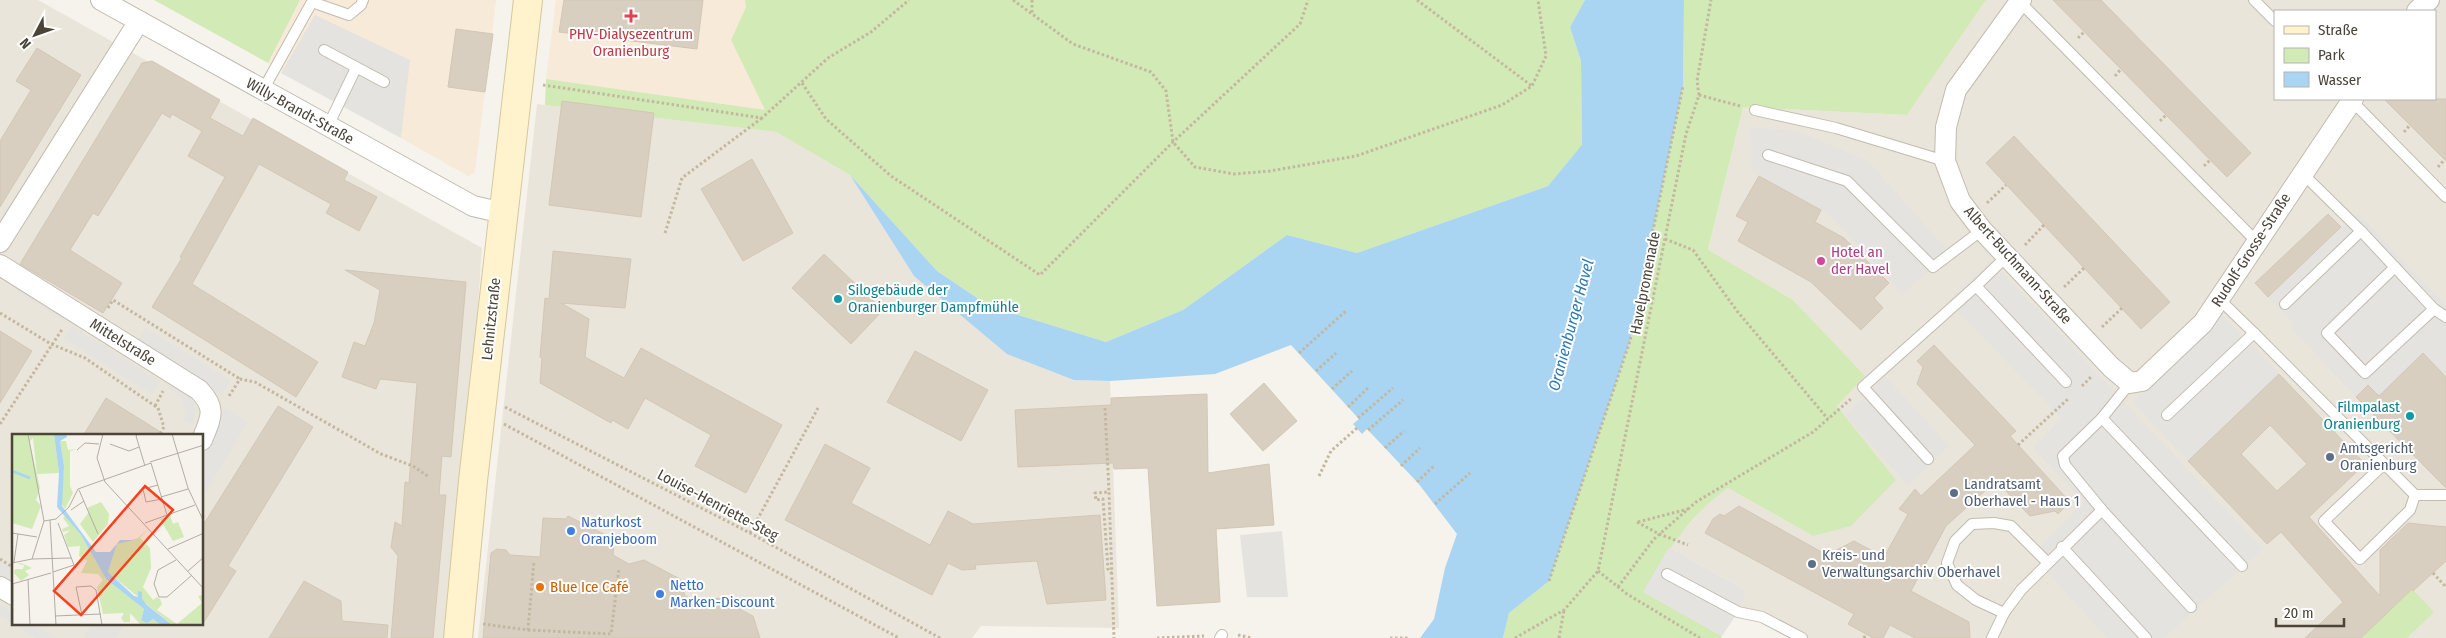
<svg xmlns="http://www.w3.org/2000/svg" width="2446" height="638" viewBox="0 0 2446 638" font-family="'Fira Sans Condensed',sans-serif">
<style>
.residential{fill:#eae5da;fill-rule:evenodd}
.commercial{fill:#f7ead8}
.green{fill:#d2eab5}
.parking{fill:#e5e3e0}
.water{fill:#a9d4f2}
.building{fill:#d8cfc1;stroke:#d3c7b4;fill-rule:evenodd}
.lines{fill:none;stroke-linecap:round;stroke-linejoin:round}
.service-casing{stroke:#c2bbae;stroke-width:12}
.minor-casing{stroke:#c2bbae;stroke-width:22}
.secondary-casing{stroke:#d6c79b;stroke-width:30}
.path{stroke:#c4b79f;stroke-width:3;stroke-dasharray:2.5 2.5;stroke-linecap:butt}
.service{stroke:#fff;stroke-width:10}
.minor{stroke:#fff;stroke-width:20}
.secondary{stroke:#fff3cd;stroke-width:28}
.health-dot{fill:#e0444e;stroke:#fff;stroke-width:2}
.hotel-dot{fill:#d1479c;stroke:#fff;stroke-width:2}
.culture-dot{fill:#0f9aa8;stroke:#fff;stroke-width:2}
.service-dot{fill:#5c6f8a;stroke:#fff;stroke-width:2}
.shop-dot{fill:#3f7fe0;stroke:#fff;stroke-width:2}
.food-dot{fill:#e8710a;stroke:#fff;stroke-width:2}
.labels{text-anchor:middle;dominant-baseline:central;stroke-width:4;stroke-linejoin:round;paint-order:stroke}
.health-label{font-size:15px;fill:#be3a42;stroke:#fff}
.street-label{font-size:15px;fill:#4b4439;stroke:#fff}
.hotel-label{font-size:15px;fill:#b23c85;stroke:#fff;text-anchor:start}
.culture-label{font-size:15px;fill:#0d838f;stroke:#fff;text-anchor:start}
.service-label{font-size:15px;fill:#4e5e75;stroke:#fff;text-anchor:start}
.shop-label{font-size:15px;fill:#366cbe;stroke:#fff;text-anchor:start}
.food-label{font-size:15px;fill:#c56008;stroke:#fff;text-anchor:start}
.water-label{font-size:16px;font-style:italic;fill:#2e7ab2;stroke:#fff}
.inset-river{fill:none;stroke:#a9d4f2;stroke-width:2.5}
.inset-road{fill:none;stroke:#b2ada4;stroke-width:1}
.view{fill:#fc3f1d;fill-opacity:0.15;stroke:#fc3f1d;stroke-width:2.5}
.inset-edge{fill:none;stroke:#4b4439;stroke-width:2.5}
</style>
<rect width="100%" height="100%" fill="#f6f3ec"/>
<g class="residential">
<path d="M0,0h38l444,248 -27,390h-455zM14,436h188v188h-188z"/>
<path d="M1986,0h460v638h-644l-64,-26 9,-21 -78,-44 42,-48 17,-11 85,48 83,-56 -59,-74 27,-30 -71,-76 -85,-49 35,-144 164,8zM2275,11h160v88h-160z"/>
<polygon points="537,104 776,132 850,175 914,276 1074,380 1110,381 1119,628 981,626 972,638 478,638"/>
</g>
<g class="commercial">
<polygon points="300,0 496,0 475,172 468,176 268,63"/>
<polygon points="556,0 745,0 746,7 731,40 765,110 546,79"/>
</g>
<g class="green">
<polygon points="154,0 300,0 268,63"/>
<polygon points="745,0 1585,0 1570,27 1581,61 1582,146 1548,186 1357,253 1287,235 1183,310 1106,342 989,306 937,271 850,175 776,132 545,105 546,79 765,110 731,40 746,7"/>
<path d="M1684,0h302l-79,115 -164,-8 -35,143 85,50 72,76 -28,30 59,74 -45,46 -38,10 -85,-48c-38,26 -62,65 -84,104l78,44 -1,2h-218l6,-25 40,-32 81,-240 53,-255z"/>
<polygon points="2412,589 2434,612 2407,638 2361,638"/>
</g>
<g class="parking">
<polygon points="315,15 410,60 401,138 281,73"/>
<polygon points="1750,127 1797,131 1868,161 1950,253 1902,294 1830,215 1751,170"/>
<polygon points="2358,213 2446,305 2446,377 2423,354 2379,396 2368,385 2356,397 2291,328 2294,325 2268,297"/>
<polygon points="1990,260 2263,549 2164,638 2107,638 2031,555 2084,502 2033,448 2061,418 1948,301"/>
<polygon points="22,284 66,312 61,319 17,292"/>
<polygon points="2221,313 2279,374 2188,461 2133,402 2179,361"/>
<polygon points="72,326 160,381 152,394 64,339"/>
<polygon points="145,328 231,380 222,395 136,344"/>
<polygon points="1886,377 1949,446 1908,485 1845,415"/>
<polygon points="175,382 188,392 195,407 193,425 184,421 186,410 181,398 170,388"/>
<polygon points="226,408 248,422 203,497 202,445"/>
<polygon points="1282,531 1288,597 1247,597 1240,535"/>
<polygon points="1669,547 1747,591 1738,612 1722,636 1643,592"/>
<polygon points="0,559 14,567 14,587 0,578"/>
<polygon points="0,604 14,613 14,624 0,616"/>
<polygon points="14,624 32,624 55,638 36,638"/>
<polygon points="92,624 124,624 116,638 84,638"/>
</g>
<polygon class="water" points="1585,0 1684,0 1683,86 1630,341 1549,581 1509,613 1503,638 1420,638 1434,619 1445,568 1457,534 1418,483 1367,429 1362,434 1353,424 1359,419 1291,345 1215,374 1110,381 1074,380 1007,354 914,276 850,175 937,271 989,306 1106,342 1183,310 1287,235 1357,253 1548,186 1582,145 1581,61 1570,27"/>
<g class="building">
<polygon points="564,0 703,0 697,49 559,32"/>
<polygon points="2053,0 2101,0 2251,153 2227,177"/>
<polygon points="456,29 493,34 485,92 448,87"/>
<polygon points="37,48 81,75 0,207 0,141 31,90 16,81"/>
<polygon points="152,61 220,100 210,118 243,136 253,118 348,172 344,180 377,197 359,231 326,213 331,204 259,164 192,284 318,362 296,397 152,307 182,258 180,257 225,177 188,156 202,131 172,114 170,118 162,113 98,216 93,213 70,250 122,283 103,313 20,264 142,63"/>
<polygon points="2384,99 2446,99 2446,161"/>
<polygon points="562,101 654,113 641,217 549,205"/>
<polygon points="2014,136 2170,302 2141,329 1986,163"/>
<polygon points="752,159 793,233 743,261 701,189"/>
<polygon points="1759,176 1821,210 1815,222 1844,238 1889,283 1874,298 1883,308 1861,330 1811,282 1738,241 1748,222 1736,216"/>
<polygon points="2328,214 2341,227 2268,297 2255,283"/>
<polygon points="553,251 631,259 625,308 561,303 589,319 585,357 624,378 641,348 782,425 746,493 695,466 711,435 645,398 628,429 612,420 611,423 540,383 542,358 540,357 545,298 549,299"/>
<polygon points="824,254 883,310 851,344 792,288"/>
<polygon points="345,270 466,282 451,457 442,456 439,495 446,495 433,638 391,638 398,556 391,547 395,522 402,526 405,482 409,483 417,383 380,379 376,389 342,377 354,342 365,346 374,323 380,290"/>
<polygon points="0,331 32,351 0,403"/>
<polygon points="1934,345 2016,431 2010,436 2070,502 2058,514 2055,511 2030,516 1996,481 1946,526 1911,591 1969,622 1970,638 1915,638 1890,625 1883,638 1873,638 1848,624 1854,614 1705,533 1713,519 1720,514 1724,516 1739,506 1827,555 1854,541 1884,557 1908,514 1899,509 1915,489 1921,496 1975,445 1917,384 1923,367 1917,361"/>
<polygon points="915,351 988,390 961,441 887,402"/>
<polygon points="2423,353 2446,377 2446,488 2356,397 2368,385 2379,396"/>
<path d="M2279,374l86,90 -56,53 71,79v-46l28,-27 38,4v34l-33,30 -1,-2 -51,49h-56l38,-36 -62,-70 -14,12 -79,-83zM2270,425l37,39 -30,27 -36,-37z"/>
<polygon points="1264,383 1297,421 1263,451 1230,414"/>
<polygon points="1207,394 1208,473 1269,464 1274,525 1216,529 1220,602 1157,606 1148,468 1114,469 1113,463 1018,467 1015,410 1111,405 1111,398"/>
<polygon points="106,398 167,436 83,436"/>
<polygon points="278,406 313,427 228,566 236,571 202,625 202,527"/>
<polygon points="825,444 870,468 851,503 930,545 948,511 973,524 1100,515 1106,600 1047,604 1037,561 975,565 976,569 962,570 948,563 932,595 785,520"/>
<polygon points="568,516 614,539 613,555 629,564 644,560 680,579 685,596 698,603 718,598 753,616 760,638 483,638 491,553 497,549 506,550 510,555 540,557 543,518 566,519"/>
<polygon points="304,581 341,601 342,621 388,625 387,638 269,638"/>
</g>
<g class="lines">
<defs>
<g id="service">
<polyline points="2254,0 2275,21"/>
<polyline points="2020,2 2256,241"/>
<polyline points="324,50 384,82"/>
<polyline points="263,90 312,2 349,15 361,5 363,0"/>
<polyline points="2351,100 2446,197"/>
<polyline points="1755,110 1836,128 1945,161"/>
<polyline points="328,126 356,68"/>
<polyline points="1768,155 1847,181 1933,267 1982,230"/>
<polyline points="2302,173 2361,231 2434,309 2446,317"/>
<polyline points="2007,256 1976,286 2066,382"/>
<polyline points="2395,267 2327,333 2365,373 2434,309"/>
<polyline points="2285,304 2361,231"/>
<polyline points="2254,333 2415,495 2446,495"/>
<polyline points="2130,383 2102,418 2242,566"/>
<polyline points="2167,415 2254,333 2219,299"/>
<polyline points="2102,418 2063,456 2065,465 2102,510"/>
<polyline points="1928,459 1863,387 1976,286"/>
<polyline points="2384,464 2324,521 2360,559 2410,510 2415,495"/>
<polyline points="2062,547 2146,638"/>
<polyline points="1667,574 1738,612 1762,617 1802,638"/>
<polyline points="2004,613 1976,600 1957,585 1947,563 1955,541 1972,524 1994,523 2011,526 2047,562"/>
<polyline points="1220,638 1222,635"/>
<polyline points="1992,638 2004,613 2021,590 2102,510 2191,607"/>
</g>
<g id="minor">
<polyline points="101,0 473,206 503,213"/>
<polyline points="2021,0 1956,90 1946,127 1945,161 1960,201 1982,230 2111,367 2130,383 2142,381 2203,323 2353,99"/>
<polyline points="2417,11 2429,0"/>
<polyline points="0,242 139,21"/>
<path d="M0,265l199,125c18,19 12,27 3,50"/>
<polyline points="0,587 14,595"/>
</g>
<polyline id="secondary" points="458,638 473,481 528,0"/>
</defs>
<use href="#service" class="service-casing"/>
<use href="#minor" class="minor-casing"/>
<use href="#secondary" class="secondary-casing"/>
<g class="path">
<polyline points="1013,0 1073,44 1151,72 1166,91 1173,142 1195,167 1234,174 1270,171 1356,156 1502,105 1532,86 1546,56 1538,0"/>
<polyline points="1032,0 1032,13"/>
<polyline points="1417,0 1532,86"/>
<polyline points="2078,38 2084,32"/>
<polyline points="2115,76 2121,69"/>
<polyline points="802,83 826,119 891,176 1040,275 1173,142 1300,24 1308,0"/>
<polyline points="543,85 762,118 828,58 871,32 909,0"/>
<polyline points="1699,95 1740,106"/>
<polyline points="2160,121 2166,115"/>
<polyline points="2404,132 2410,125"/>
<polyline points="2204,166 2210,160"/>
<polyline points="2438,167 2444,160"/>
<polyline points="1987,203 2006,185"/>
<polyline points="665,233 682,178 762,118"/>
<polyline points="1665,239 1693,250 1737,311 1828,419"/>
<polyline points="2025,245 2044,225"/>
<polyline points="2064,287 2084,268"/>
<polyline points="108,308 113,300 240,379"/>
<polyline points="0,313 51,344 85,358 155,406 158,408 164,427 159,436"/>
<polyline points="2102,327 2122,308"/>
<polyline points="1299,353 1346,311"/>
<polyline points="1316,371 1336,353"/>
<polyline points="2082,386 2092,376"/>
<polyline points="1332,389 1352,371"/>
<polyline points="229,396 240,379 255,382 381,454 413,466 429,477"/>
<polyline points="155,406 163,391"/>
<polyline points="505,407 750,533 940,638"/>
<polyline points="1348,407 1368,388"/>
<polyline points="1105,408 1109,492"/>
<polyline points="1358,418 1393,388"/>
<polyline points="0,424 63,328"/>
<polyline points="504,424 899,638"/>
<polyline points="1368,430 1403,400"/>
<polyline points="2018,445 2068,399"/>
<polyline points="1385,448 1404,431"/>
<polyline points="1401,466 1420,448"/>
<polyline points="1319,476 1331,451 1357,428"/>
<polyline points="1417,482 1435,465"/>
<polyline points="1435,504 1470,473"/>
<polyline points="1637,522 1659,534 1688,545"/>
<polyline points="1638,522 1688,509"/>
<polyline points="750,533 818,408"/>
<polyline points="0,559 14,568"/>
<polyline points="1598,571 1627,594 1700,638"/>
<polyline points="2433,573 2446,587"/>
<polyline points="1112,574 1108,569 1103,499 1096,500 1095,493 1109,492 1114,638"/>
<polyline points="1549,581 1630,341 1683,86"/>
<polyline points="1618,587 1654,539 1696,502 1813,432 1852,398"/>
<polyline points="483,624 528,630 534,561"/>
<polyline points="528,630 611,634 619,568"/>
<polyline points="1238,635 1252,638"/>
<polyline points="1157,638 1204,636"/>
<polyline points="1390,638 1408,638"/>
<polyline points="1515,638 1564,610 1598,571 1686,134 1699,95 1697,81 1711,0"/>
<polyline points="1559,638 1564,610"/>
<polyline points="1864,638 1866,634"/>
</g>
<use href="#service" class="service"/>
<use href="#minor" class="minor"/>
<use href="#secondary" class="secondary"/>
</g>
<path class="health-dot" d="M628.5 8.5h5v5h5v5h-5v5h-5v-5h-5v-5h5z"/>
<circle class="hotel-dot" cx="1821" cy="261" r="5"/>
<g class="culture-dot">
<circle cx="838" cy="299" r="5"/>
<circle cx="2410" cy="416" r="5"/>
</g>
<g class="service-dot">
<circle cx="2330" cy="457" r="5"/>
<circle cx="1954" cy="493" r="5"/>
<circle cx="1812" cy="564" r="5"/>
</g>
<g class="shop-dot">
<circle cx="571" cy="531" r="5"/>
<circle cx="660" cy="594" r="5"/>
</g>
<circle class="food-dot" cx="540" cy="587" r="5"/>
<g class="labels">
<g class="health-label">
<text x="631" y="34">PHV-Dialysezentrum<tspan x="631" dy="17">Oranienburg</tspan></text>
</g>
<g class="street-label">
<text transform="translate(300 111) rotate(29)">Willy-Brandt-Straße</text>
<text transform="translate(2251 250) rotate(-57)">Rudolf-Grosse-Straße</text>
<text transform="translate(2018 265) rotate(48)">Albert-Buchmann-Straße</text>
<text transform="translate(1645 283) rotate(-79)">Havelpromenade</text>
<text transform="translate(491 319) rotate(-84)">Lehnitzstraße</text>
<text transform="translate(123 342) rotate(32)">Mittelstraße</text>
<text transform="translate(718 505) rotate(28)">Louise-Henriette-Steg</text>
</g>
<g class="hotel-label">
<text x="1831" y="252">Hotel an<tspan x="1831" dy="17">der Havel</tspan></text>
</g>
<g class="culture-label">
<text x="848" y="290">Silogebäude der<tspan x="848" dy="17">Oranienburger Dampfmühle</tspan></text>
<text x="2400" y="407" text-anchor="end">Filmpalast<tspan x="2400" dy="17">Oranienburg</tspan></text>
</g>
<g class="service-label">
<text x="2340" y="448">Amtsgericht<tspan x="2340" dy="17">Oranienburg</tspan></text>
<text x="1964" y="484">Landratsamt<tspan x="1964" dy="17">Oberhavel - Haus 1</tspan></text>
<text x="1822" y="555">Kreis- und<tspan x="1822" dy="17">Verwaltungsarchiv Oberhavel</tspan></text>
</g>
<g class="shop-label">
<text x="581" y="522">Naturkost<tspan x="581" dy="17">Oranjeboom</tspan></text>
<text x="670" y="585">Netto<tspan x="670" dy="17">Marken-Discount</tspan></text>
</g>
<g class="food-label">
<text x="550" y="587">Blue Ice Café</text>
</g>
<g class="water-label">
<text transform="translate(1571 325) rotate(-75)">Oranienburger Havel</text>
</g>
</g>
<g transform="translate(12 434)">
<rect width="191" height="191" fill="#f6f3ec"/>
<path d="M0,0h16l12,54 -4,12 5,6 -9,23 -20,-6zM17,0h25l5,39 -22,1 -4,-36 -3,3zM48,7h6l2,9 9,-1 -7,2v35l3,7 -8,16 -4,-6 3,-37zM89,68l8,12 -1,10 -15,18 -13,-18 9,-12 -2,-4zM158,81l3,9 5,-2 6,15 -11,4 -13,-22zM53,82l16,19 25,44 38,30 -3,10 6,4 6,-4 8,6h-20l-11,-12v9h-6l-3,-4 3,-5 -21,1 -6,-27 6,-7 -5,-6 -17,-1 6,-12 -8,-5 1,-10 -12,1 -4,-12 7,-5 -8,2 -1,-3 7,-3 -6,-8zM136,95l-8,9 10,10 1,20 -8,19 10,13 4,-3 3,2 2,5 -5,6 20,14 25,-21 -4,-7 5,-1v27l-4,3h-27l-64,-53 9,-28 21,-6zM9,129l11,5 -7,3 4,4 -8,6 -7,-8 1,-4h8l1,-4 -7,-1z" fill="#d2eab5"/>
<path d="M42,0h12l1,3 -7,4 4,25 -2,40 34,46h14l10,-12h14l-17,4 -9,28 26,24 4,1v-6l4,1v7l5,6 25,20h-11l-8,-6 -6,4 -6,-3 3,-11 -38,-30 -25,-44 -24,-28 2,-34z" fill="#a9d4f2"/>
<path class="inset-river" d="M0,37l18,7"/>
<path class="inset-road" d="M16,0l16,87M91,0l-6,24 8,24 99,107M126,0l-2,2 9,30M160,0l16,54 16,34M98,10l19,7 10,-4M65,16l8,-7 14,1M138,28l54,-17M139,29l16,52M146,51l-15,4 3,13 16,-3M67,56l19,44M149,63l27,-8M59,76l13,-9M38,86l6,105M133,89l50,-18M0,99l25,4M156,115l36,-16M20,125l39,-1M164,126l-18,10 -4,14 5,13h8l25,-22M2,128l4,-28M0,129l20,-4 12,-38 12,-2 13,-12 9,-18 73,-26M176,137l16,-14M41,138l21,-7 -16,-42M16,145l2,46M0,150l39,-11M70,181l-6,-28 15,-1 5,4 6,35M43,182l46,-2M1,191v-41"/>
<path class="view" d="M133,52l28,24 -92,105 -27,-24z"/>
<rect width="191" height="191" class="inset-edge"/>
</g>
<rect x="2274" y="10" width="162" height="90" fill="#ffffff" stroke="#b7b4b0"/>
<rect x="2284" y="26" width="25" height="8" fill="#fff3cd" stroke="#b7b4b0"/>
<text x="2318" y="35" font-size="15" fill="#4b4439">Straße</text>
<rect x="2284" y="48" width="25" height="15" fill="#d2eab5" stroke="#b7b4b0"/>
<text x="2318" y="60" font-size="15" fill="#4b4439">Park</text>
<rect x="2284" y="72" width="25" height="15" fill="#a9d4f2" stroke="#b7b4b0"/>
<text x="2318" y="85" font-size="15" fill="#4b4439">Wasser</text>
<g transform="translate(35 35) rotate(229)" stroke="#ffffff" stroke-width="4" paint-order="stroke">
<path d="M0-4L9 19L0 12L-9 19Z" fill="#4b4439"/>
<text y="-8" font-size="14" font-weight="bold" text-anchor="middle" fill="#4b4439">N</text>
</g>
<path d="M2276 618v8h68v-8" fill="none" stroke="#4b4439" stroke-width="2.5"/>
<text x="2284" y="618" font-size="15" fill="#4b4439" stroke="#ffffff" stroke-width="4" paint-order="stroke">20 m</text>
</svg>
